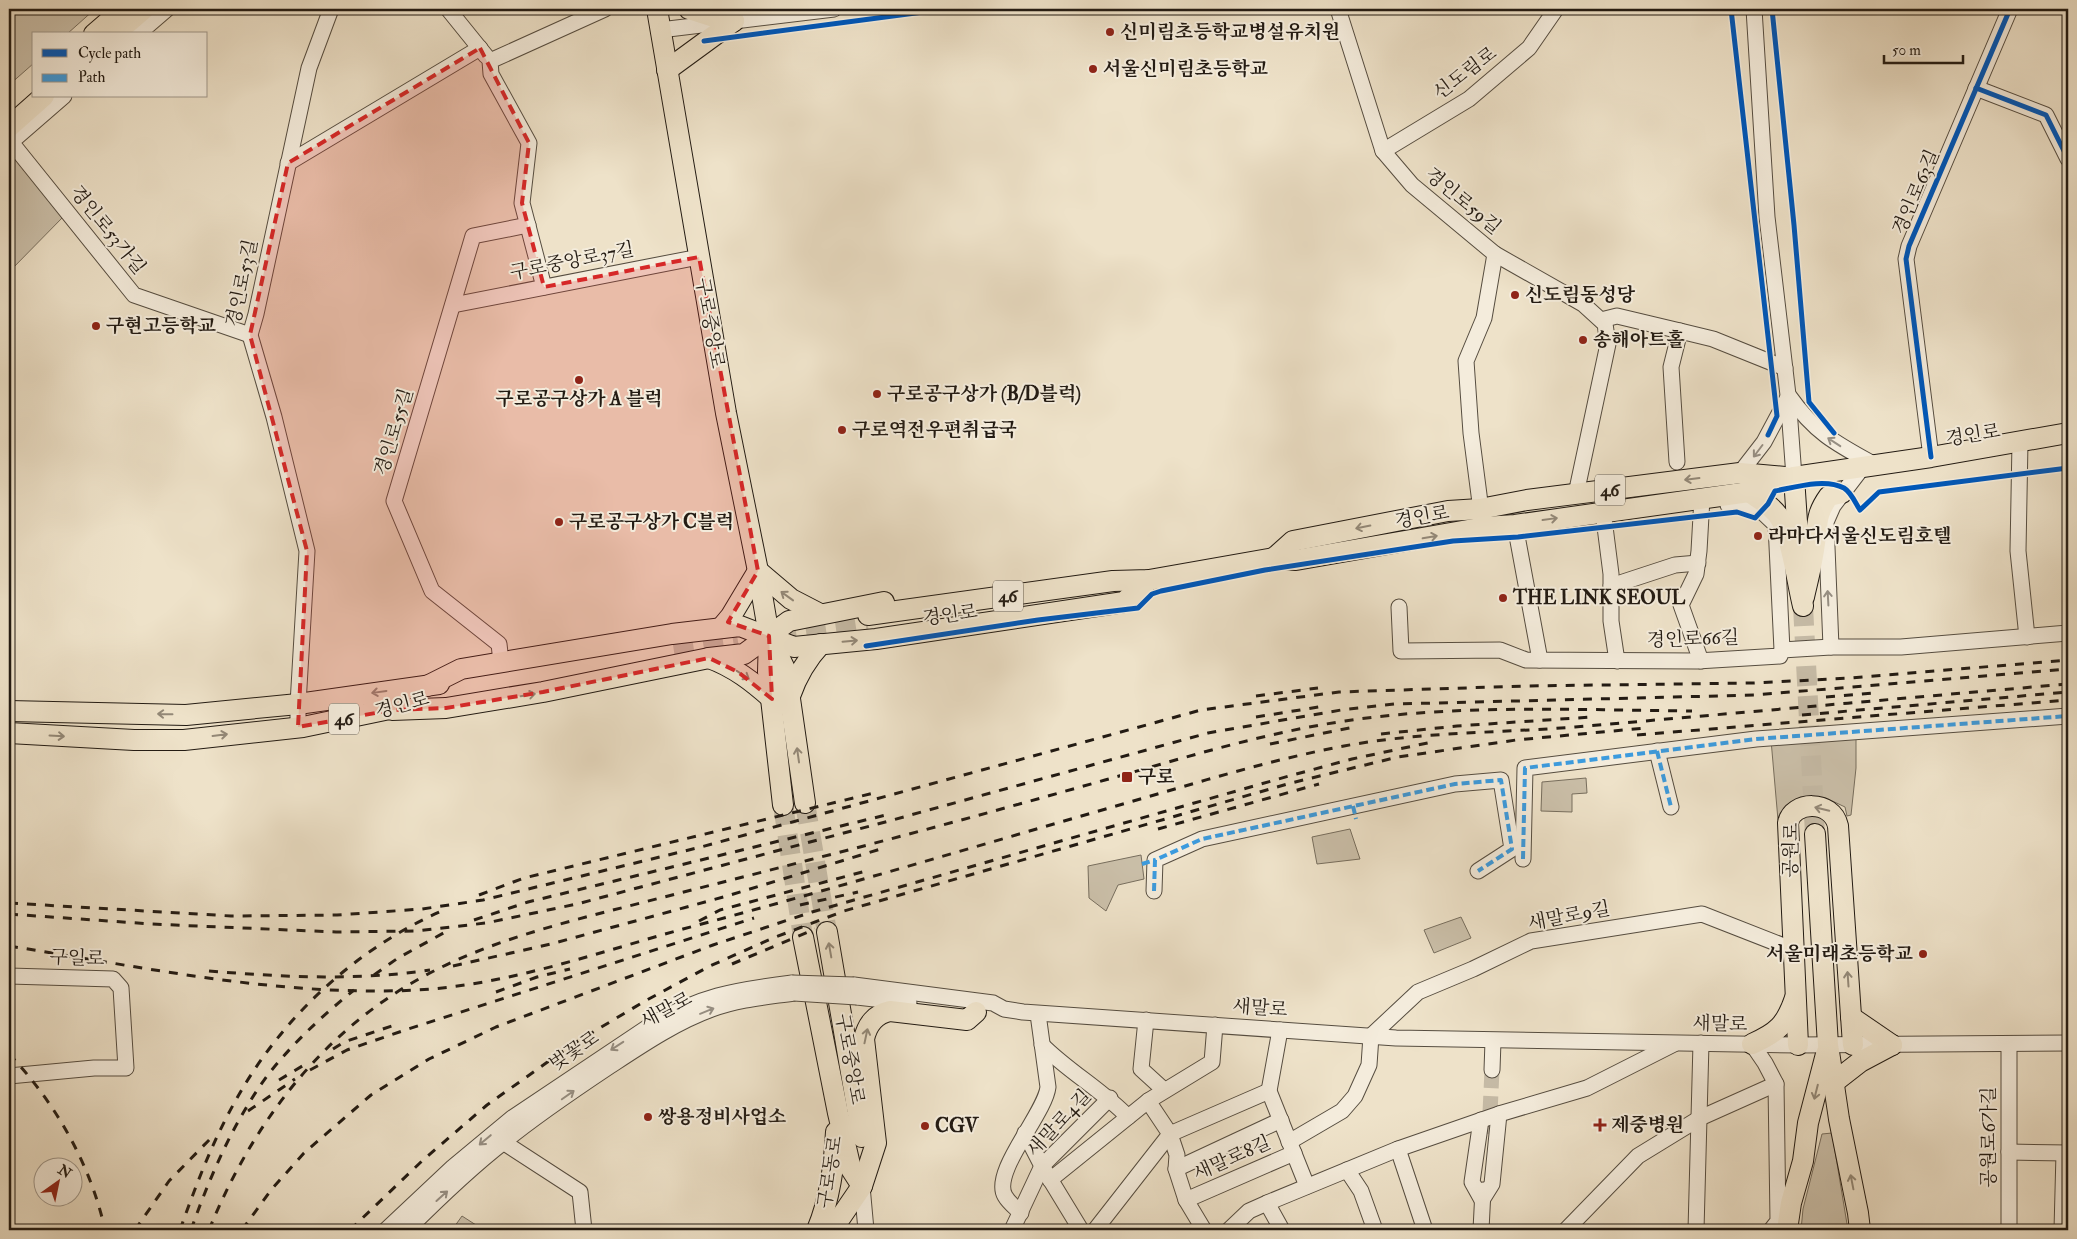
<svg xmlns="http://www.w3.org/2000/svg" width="2077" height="1239" viewBox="0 0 2077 1239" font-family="'IM FELL Double Pica','Noto Serif KR',serif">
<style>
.green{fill:#cbc0aa;stroke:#776e5e}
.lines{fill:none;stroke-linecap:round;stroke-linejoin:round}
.minor-tunnel{stroke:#c5baa5;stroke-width:15;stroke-dasharray:15 8;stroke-linecap:butt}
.major-tunnel{stroke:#c5baa5;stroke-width:20;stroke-dasharray:20 10;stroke-linecap:butt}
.minor-casing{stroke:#564d40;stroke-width:17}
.major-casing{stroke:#231b13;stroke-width:22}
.minor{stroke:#f4ecdc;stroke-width:15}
.major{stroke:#eee2c9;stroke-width:20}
.rail{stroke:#231b13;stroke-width:3;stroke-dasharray:9 9;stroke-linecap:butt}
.minor-bridge-casing{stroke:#564d40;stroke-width:17;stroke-linecap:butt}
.minor-bridge{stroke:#f4ecdc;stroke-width:15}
.quiet{stroke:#3c9bde;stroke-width:4;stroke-dasharray:8 4;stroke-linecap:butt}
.cycleway-casing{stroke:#f4ecdc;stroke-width:8}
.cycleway{stroke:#0057b8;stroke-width:5}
.oneway{stroke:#968e82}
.oneway2{stroke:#938877}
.marked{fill:#d62828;fill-opacity:0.2;stroke:#d62828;stroke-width:4;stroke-dasharray:10 6;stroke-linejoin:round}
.poi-dot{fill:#8f2418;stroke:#f4ecdc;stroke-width:2}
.labels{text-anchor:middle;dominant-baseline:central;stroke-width:4;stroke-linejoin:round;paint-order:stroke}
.shield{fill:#f4ecdc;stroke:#625a4f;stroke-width:1}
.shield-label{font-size:18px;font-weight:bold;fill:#231b13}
.poi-label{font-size:19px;font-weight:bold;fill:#231b13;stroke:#f4ecdc;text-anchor:start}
.street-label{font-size:19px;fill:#231b13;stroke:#f4ecdc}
</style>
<rect width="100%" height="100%" fill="#eee2c9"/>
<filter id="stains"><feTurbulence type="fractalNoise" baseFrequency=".004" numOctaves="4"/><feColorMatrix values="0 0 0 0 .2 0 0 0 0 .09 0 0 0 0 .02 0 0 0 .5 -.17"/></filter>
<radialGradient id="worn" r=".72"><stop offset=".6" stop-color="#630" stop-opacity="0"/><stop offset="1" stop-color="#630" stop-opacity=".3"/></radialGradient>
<g class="green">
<polygon points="9,9 95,9 67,34 34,34 34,63 9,85"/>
<polygon points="10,151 64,216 9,272 9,152"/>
<polygon points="1856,732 1856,768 1851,815 1847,816 1845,807 1826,798 1804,797 1782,820 1778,820 1771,740"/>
<polygon points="1586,778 1587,793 1572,794 1572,812 1541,811 1542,782"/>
<polygon points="1350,829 1360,859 1317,864 1312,837"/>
<polygon points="1141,855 1144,879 1118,885 1106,911 1089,898 1088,866"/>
<polygon points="1461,917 1471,938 1434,953 1424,930"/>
<polygon points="1832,1133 1848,1230 1801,1230 1803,1209 1822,1134"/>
<polygon points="462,1216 476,1225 472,1230 452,1230"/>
</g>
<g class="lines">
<polyline class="minor-tunnel" points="1489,1134 1492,1070"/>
<g class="major-tunnel">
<polyline points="1803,606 1815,834"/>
<polyline points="777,640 868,626"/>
<polyline points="673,645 737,635"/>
<polyline points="805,803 827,932"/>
<polyline points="783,805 803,937"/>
</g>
<defs>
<g id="minor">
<polyline points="448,9 486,56"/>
<polyline points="1338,9 1383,151 1412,185 1495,254 1484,318 1466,361 1471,433 1482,518"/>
<polyline points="1754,9 1767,217 1788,395 1794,477"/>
<polyline points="660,30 834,9"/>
<polyline points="138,34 167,9"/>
<polyline points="1976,88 2046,115 2068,159"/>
<polyline points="64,96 11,142 134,295 250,335"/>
<polyline points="1383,151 1469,99 1529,48 1556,9"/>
<polyline points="288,163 480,48"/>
<polyline points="1495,254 1583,304 1605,324 1608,344 1576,494"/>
<polyline points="544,287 522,203 529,143 491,74 490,61 605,9"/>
<polyline points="453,305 699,257"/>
<polyline points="1601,320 1617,316 1680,331 1671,367 1677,462"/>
<polyline points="1680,331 1713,339 1785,368"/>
<path d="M1789,396c27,38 48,48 88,70"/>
<polyline points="2020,442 2018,551 2027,637"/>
<polyline points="1931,457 1906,259 1909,246 2010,9"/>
<polyline points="1740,473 1764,442 1787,399"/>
<polyline points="1727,495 1728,505 1756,506 1776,525 1782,650"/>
<polyline points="1603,511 1611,574 1611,621 1617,661"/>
<polyline points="1515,525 1540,660"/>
<polyline points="1611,586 1675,565 1698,563"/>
<polyline points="1399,607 1401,651 1500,650 1526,660 1697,661 1780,656 1782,650 1831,647 1901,647 2068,633"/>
<polyline points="1831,647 1826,522 1833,506 1862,468"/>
<polyline points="1701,661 1681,605 1696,574 1699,551 1702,498"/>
<polyline points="501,662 499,644 432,591 394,501 473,236 528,225"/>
<polyline points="298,727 298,704 307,551 274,417 250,335 256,314 309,68 331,9"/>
<polyline points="1657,751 1671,807"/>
<polyline points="1523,859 1525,768 1756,739 2068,716"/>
<polyline points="1154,891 1155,860 1202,839 1455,784 1501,780 1512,849 1478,871"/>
<polyline points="9,976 113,979 121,988 126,1068 94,1068 9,1076"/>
<polyline points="854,985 993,1003 1004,1009 1023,1012 1396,1038 1798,1045 2068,1043"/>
<polyline points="857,997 909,1003"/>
<polyline points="1146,1020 1141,1069 1164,1090"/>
<polyline points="1280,1030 1269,1091 1307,1186"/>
<polyline points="1752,1044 1765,1063 1776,1084 1778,1221 1771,1230"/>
<path d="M1042,1045c27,27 60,45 86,72"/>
<polyline points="1492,1070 1493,1041"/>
<polyline points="1481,1120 1472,1182 1482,1200 1492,1184 1499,1114"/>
<polyline points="1025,1133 1042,1166 1081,1230"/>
<polyline points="503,1142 580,1192 584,1230"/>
<polyline points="1289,1142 1342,1111 1355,1096 1369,1065 1371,1036 1418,992 1473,969 1531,941 1702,914 1794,950"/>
<polyline points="1398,1149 1425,1230"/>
<polyline points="2009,1152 2068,1153"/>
<polyline points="1176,1169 1281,1120"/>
<polyline points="1347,1170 1361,1191 1375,1230"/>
<polyline points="1050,1180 1148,1101 1212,1062 1215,1025"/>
<polyline points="862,1186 866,1230"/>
<polyline points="1186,1200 1294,1153"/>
<polyline points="1267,1203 1282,1230"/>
<path d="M1021,1213c-5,-5 -12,-10 -16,-17 -14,-24 40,-82 43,-109l-10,-73"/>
<path d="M386,1230l67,-63 59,-49 136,-91c50,-31 87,-37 144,-44"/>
<path d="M407,1230c31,-31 63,-62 98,-89 33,-27 69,-51 105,-75 32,-21 66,-44 102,-57 27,-10 54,-12 82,-16"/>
<polyline points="1012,1230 1042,1166 1110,1098"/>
<polyline points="1095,1230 1170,1134 1148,1101"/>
<polyline points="1204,1230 1186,1200 1176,1169 1177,1155 1170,1134 1269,1091"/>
<polyline points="1229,1230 1249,1211 1267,1203 1398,1149 1499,1114 1587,1088 1674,1044"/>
<polyline points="1481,1230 1483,1190"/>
<polyline points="1566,1230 1638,1156 1700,1118 1776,1084"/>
<polyline points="1696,1230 1701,1043"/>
<polyline points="2009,1230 2009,1044"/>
<polyline points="2062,1230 2064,1153"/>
</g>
<g id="major">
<polyline points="657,9 726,413 758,571 769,636 768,672 783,805"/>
<polyline points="689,9 717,18 734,21"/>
<polyline points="94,34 123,9"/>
<polyline points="115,34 144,9"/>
<polyline points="667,70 734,21"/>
<polyline points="9,127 44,96"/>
<polyline points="1794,477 1799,552"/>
<path d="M1749,492c11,8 25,15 32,28 11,20 16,62 22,86"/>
<polyline points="1274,558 1293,541 1448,511 1480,509 1527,500 1740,473 1785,477"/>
<path d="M1804,597c4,-18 9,-36 11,-54 3,-21 1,-29 14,-47l13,-3"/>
<polyline points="868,615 1113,581 1149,580 1274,558 1296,560 1485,527 1515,525 1749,492 1794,477 1931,457 2068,433"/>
<polyline points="721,628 731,616 758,571 791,599 820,614"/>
<polyline points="771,640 786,671 805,803"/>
<path d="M709,658c25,9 44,24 63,41"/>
<polyline points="427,686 461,669 672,634 740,626 794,647 876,639 1124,602 1149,580"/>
<path d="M790,696c7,-20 16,-36 31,-52"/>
<polyline points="392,710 446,708 543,692 709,658 744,654 789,621 884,602"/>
<polyline points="9,711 186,715 298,704 439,684"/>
<polyline points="9,733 134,740 184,740 303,727 404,706"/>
<polyline points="1815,834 1828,1045 1839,1119 1858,1213 1860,1230"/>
<polyline points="827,932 862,1137"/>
<polyline points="803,937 838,1113 851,1169 862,1186"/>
<polyline points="1851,1017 1892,1045"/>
<path d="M1752,1044c25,-11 34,-19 43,-46"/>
<path d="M1798,1045l-10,-222c4,-22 44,-24 50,3l15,219"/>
<polyline points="1833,1083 1860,1062 1892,1045"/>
<path d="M817,1230c13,-31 17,-64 19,-98"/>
<path d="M832,1230l30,-44 14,-43 -12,-104c3,-14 11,-25 26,-28l77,9 9,-8"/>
<polyline points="1787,1230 1791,1203 1803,1161 1808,1123 1826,1054"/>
</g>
</defs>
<use href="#minor" class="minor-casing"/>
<use href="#major" class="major-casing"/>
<use href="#minor" class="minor"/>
<use href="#major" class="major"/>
<g class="rail">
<polyline points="1256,696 1318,688"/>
<polyline points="1826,697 1874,693"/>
<polyline points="1802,715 2068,692"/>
<polyline points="1256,717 1325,706"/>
<polyline points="1381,734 1457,726 1592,717"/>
<polyline points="1637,735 2068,700"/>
<polyline points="1270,744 1354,727"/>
<polyline points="1158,829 1319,784"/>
<polyline points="479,895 524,878 878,792"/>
<polyline points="9,903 231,916 337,915 422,909 483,900 701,847 1201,710 1339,692 1525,686 1754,683 1851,678 2068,660"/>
<polyline points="800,905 858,892"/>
<polyline points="9,914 151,924 336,932 416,931 486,923 577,904 889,821 1208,733 1341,710 1395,704 1755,695 2068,669"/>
<polyline points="474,920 528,902 886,815"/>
<polyline points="699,921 720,910 866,871"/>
<path d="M9,946c134,21 271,51 408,44 91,-5 179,-37 266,-61 143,-38 284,-80 426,-121 78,-22 155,-47 235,-62 75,-14 154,-13 231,-19 164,-14 329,-29 493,-43"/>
<polyline points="732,964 815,929"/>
<polyline points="453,966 551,944 727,896 884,848"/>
<path d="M209,971c74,6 147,10 221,-1"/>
<polyline points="374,975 398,958 449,930"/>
<polyline points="496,992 537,977 570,969"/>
<polyline points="333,1049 344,1042 398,1024"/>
<path d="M9,1054c46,48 82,111 96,176"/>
<polyline points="310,1070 347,1050 408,1029 754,918"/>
<polyline points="279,1080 309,1062"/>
<polyline points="248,1111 295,1079"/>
<polyline points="135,1230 169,1181 213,1136"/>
<path d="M180,1230c16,-45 33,-90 57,-132 46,-82 121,-151 207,-188"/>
<path d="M191,1230c19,-54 42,-107 76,-154 25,-32 55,-60 87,-86"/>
<path d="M209,1230c38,-94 99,-180 185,-236 70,-46 152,-67 231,-87 62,-16 123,-31 184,-47 99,-25 197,-52 296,-80 79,-22 158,-47 240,-59 114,-17 231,-11 347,-10"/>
<polyline points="242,1230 271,1190 304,1153 371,1095 429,1059 496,1027 713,945 812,912 1289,776 1352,759 1432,742"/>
<polyline points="350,1230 423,1160 487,1105 573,1044 645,1001 710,966 773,938 844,911 1291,783 1398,757 1516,740 1645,728"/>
</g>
<defs>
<g id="minor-bridge">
<polyline points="792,983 854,985"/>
<polyline points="794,993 857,997"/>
</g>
</defs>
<use href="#minor-bridge" class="minor-bridge-casing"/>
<use href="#minor-bridge" class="minor-bridge"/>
<g class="quiet">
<polyline points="1657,751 1671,807"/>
<polyline points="1353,806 1356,819"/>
<polyline points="1523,859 1525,768 1756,739 2068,716"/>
<polyline points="1142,864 1155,860"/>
<polyline points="1154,891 1155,860 1202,839 1455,784 1501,780 1512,849 1478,871"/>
</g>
<defs>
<g id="cycleway">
<polyline points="1731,9 1777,416 1768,435"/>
<polyline points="1772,9 1794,225 1809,402 1834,433"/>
<polyline points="704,41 946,9"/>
<polyline points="1976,88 2046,115 2068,159"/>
<polyline points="1931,457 1906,259 1909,246 2010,9"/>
<path d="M866,646l172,-26 100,-12 14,-14 9,-3 104,-21 188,-29 65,-4 219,-25 18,6 13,-14 7,-13c21,-4 50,-13 69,-3 7,4 12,16 16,22l19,-18 189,-24"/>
</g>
</defs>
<use href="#cycleway" class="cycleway-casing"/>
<use href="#cycleway" class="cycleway"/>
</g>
<defs><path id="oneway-shaft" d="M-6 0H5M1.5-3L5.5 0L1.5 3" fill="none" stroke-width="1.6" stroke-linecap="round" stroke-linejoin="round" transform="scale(1.25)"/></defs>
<g class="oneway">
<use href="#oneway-shaft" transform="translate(1834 442) rotate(-147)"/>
<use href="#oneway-shaft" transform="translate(1758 451) rotate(127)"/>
<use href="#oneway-shaft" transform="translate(1828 598) rotate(-93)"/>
<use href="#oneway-shaft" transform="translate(707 1011) rotate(-22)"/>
<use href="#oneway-shaft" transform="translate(617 1046) rotate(147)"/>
<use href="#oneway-shaft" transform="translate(568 1095) rotate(-35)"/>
<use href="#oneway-shaft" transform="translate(485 1140) rotate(140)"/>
<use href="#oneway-shaft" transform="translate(442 1196) rotate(-42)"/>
</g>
<g class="oneway2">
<use href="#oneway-shaft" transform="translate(1692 479) rotate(173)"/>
<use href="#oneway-shaft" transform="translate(1550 519) rotate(-8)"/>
<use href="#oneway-shaft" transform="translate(1363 527) rotate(169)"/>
<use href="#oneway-shaft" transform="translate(1430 537) rotate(-10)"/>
<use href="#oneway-shaft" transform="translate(787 596) rotate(-144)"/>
<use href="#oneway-shaft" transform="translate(850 641) rotate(-5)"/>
<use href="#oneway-shaft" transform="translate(743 675) rotate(33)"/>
<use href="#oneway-shaft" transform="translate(379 692) rotate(172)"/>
<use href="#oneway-shaft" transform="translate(528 695) rotate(-9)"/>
<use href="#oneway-shaft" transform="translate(165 714) rotate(-179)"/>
<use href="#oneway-shaft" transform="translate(220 735) rotate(-7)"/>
<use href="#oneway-shaft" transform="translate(57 736) rotate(3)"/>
<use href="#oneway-shaft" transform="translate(798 755) rotate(-98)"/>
<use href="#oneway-shaft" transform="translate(1822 809) rotate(-166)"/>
<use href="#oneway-shaft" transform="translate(830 950) rotate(-100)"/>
<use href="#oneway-shaft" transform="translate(1848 979) rotate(-94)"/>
<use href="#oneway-shaft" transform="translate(866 1036) rotate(-78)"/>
<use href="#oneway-shaft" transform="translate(1816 1092) rotate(104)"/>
<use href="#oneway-shaft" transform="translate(1852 1182) rotate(-101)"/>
</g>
<path class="marked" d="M480,48l49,95 -7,60 22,84 155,-30 59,314 -30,51 41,14 3,63 -34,-27 -29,-14 -166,34 -97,16 -54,2 -94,17 9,-176 -57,-216 38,-172z"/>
<g class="poi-dot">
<circle cx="1110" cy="32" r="5"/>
<circle cx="1093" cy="69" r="5"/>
<circle cx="1515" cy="295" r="5"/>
<circle cx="96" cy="326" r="5"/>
<circle cx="1583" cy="340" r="5"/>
<circle cx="579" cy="380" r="5"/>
<circle cx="877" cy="394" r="5"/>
<circle cx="842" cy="430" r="5"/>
<circle cx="559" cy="522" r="5"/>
<circle cx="1758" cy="536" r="5"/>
<circle cx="1503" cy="598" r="5"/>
<rect x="1121" y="771" width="12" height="12" rx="2.5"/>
<circle cx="1923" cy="954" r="5"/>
<circle cx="648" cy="1117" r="5"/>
<path d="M1597.5 1117.5h5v5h5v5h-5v5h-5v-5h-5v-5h5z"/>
<circle cx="925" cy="1126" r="5"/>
</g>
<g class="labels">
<g class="shield">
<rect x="1595" y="474.5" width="30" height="31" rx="4"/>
<rect x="993" y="580.5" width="30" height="31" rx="4"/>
<rect x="329" y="703.5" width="30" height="31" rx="4"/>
</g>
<g class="shield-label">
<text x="1610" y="490">46</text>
<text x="1008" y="596">46</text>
<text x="344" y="719">46</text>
</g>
<g class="poi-label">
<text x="1120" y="32">신미림초등학교병설유치원</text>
<text x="1103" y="69">서울신미림초등학교</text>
<text x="1525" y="295">신도림동성당</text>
<text x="106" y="326">구현고등학교</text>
<text x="1593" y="340">송해아트홀</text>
<text x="887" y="394">구로공구상가 (B/D블럭)</text>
<text x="579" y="399" text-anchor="middle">구로공구상가 A 블럭</text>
<text x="852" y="430">구로역전우편취급국</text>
<text x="569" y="522">구로공구상가 C블럭</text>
<text x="1768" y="536">라마다서울신도림호텔</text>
<text x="1513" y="598">THE LINK SEOUL</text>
<text x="1138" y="777">구로</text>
<text x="1913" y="954" text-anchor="end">서울미래초등학교</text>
<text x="658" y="1117">쌍용정비사업소</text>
<text x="1611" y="1125">제중병원</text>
<text x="935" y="1126">CGV</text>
</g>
<g class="street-label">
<text transform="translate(1465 73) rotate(-37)">신도림로</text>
<text transform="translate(1916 192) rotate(-67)">경인로63길</text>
<text transform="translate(1463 201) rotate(40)">경인로59길</text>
<text transform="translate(108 230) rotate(51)">경인로53가길</text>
<text transform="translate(572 261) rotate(-11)">구로중앙로37길</text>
<text transform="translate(242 283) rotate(-78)">경인로53길</text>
<text transform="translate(710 323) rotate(80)">구로중앙로</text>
<text transform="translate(394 432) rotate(-73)">경인로55길</text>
<text transform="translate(1973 435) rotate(-9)">경인로</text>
<text transform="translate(1422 517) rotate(-10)">경인로</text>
<text transform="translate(950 615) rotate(-8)">경인로</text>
<text transform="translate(1693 639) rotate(-2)">경인로66길</text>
<text transform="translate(402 705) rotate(-15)">경인로</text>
<text transform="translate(1791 850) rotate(-89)">공원로</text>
<text transform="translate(1569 916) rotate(-11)">새말로9길</text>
<text transform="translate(77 958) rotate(2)">구일로</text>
<text transform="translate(1260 1008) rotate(4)">새말로</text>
<text transform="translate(666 1010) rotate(-28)">새말로</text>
<text transform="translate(1720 1024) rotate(1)">새말로</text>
<text transform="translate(574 1051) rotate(-34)">벚꽃로</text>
<text transform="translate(850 1059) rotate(80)">구로중앙로</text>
<text transform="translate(1059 1123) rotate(-47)">새말로4길</text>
<text transform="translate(1989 1137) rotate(-90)">공원로6가길</text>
<text transform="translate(1232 1158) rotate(-24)">새말로8길</text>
<text transform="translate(830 1172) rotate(-81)">구로동로</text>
</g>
</g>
<rect width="2077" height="1239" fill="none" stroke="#eee2c9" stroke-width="30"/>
<rect x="10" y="10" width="2057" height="1219" fill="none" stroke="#231b13" stroke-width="2.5"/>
<rect x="15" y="15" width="2047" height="1209" fill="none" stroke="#231b13"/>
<rect x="32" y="32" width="175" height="65" fill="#f4ecdc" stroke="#a0988c"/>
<rect x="42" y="49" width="25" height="8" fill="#0057b8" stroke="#a0988c"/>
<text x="78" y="58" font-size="15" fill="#231b13">Cycle path</text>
<rect x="42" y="74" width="25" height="8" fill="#3c9bde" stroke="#a0988c"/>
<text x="78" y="82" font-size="15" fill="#231b13">Path</text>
<g transform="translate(58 1182) rotate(33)"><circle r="24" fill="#f4ecdc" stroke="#a0988c"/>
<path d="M0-4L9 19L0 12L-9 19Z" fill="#8f2418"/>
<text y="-8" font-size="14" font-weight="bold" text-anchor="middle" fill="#231b13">N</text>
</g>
<path d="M1884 55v8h79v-8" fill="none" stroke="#231b13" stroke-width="2.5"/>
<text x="1892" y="55" font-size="15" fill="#231b13" stroke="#f4ecdc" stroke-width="4" paint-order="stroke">50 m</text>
<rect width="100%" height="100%" filter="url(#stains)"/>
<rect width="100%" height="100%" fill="url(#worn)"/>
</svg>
